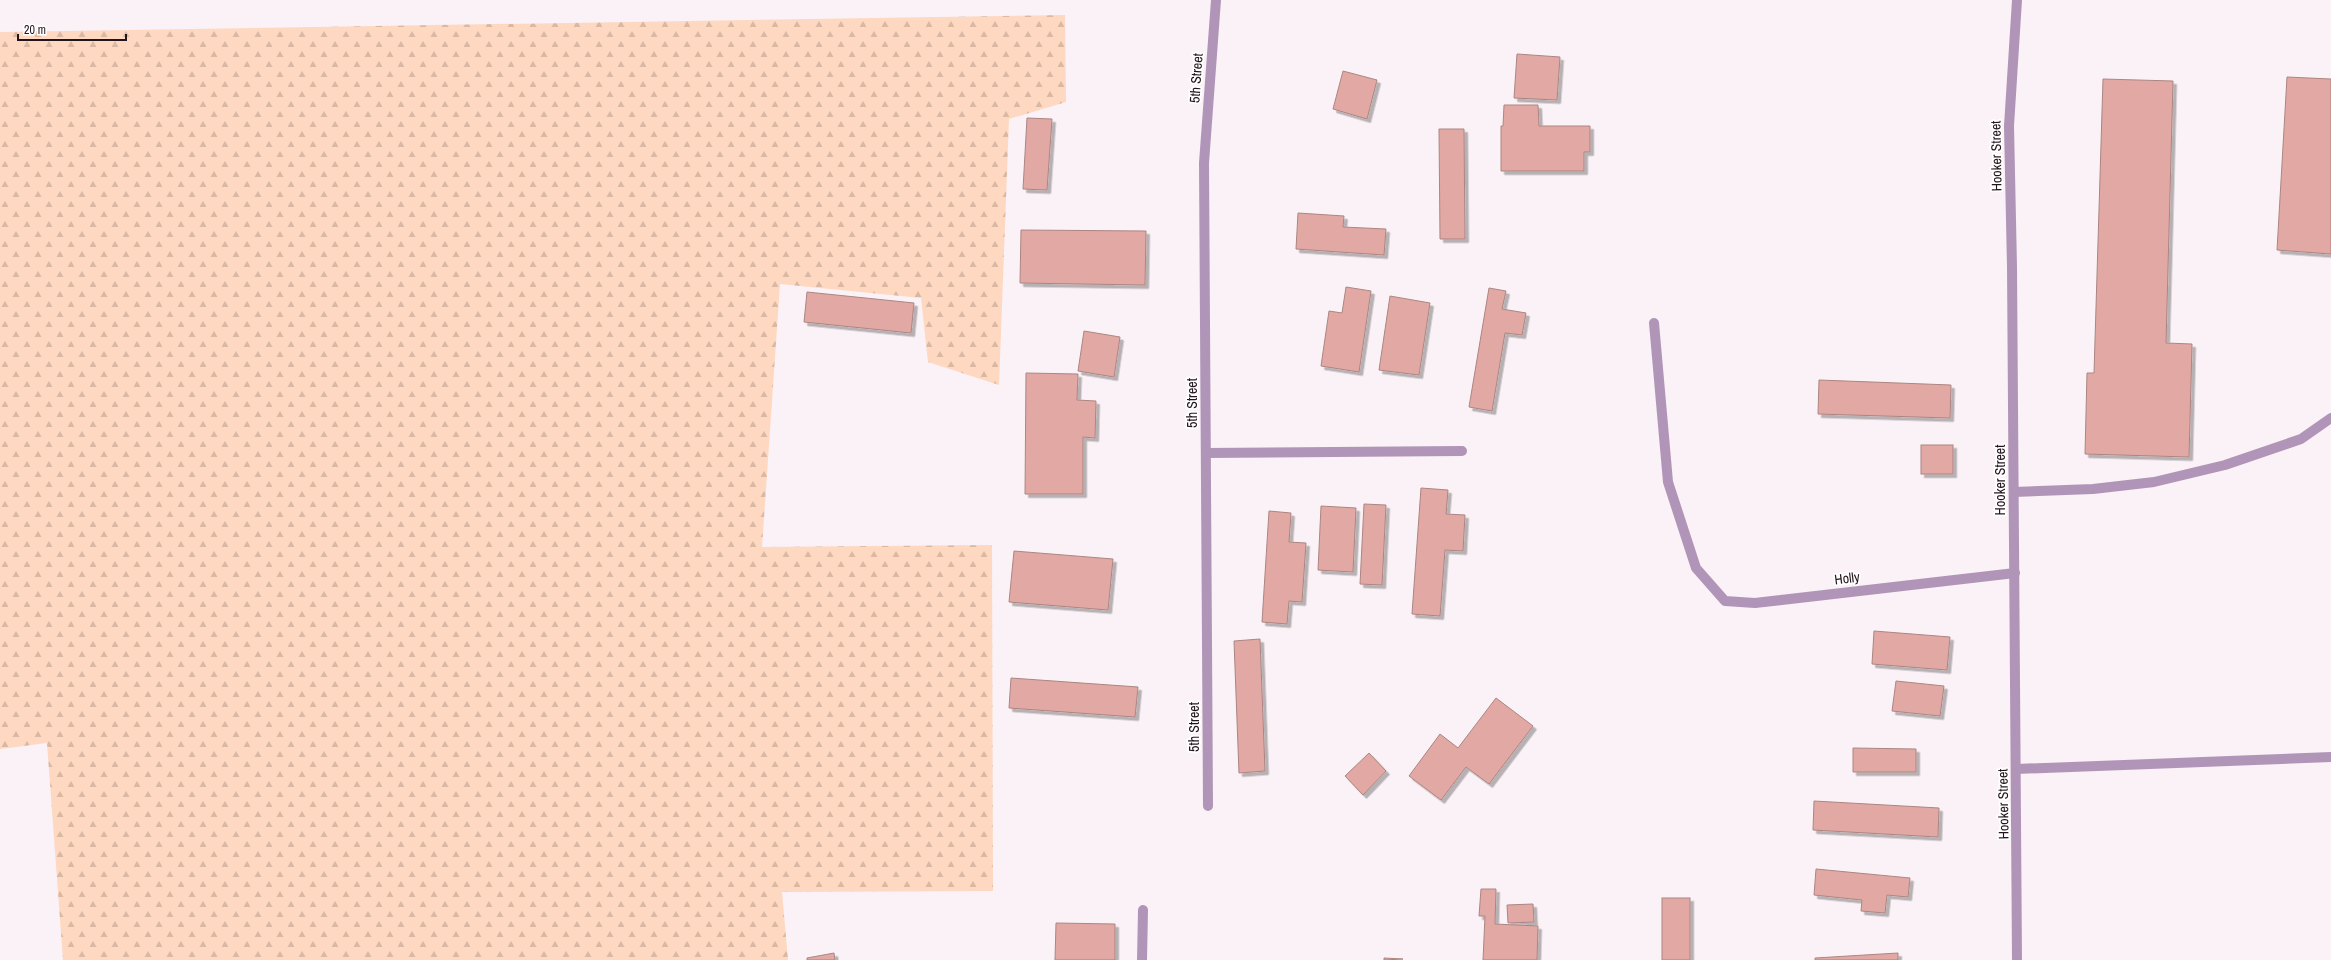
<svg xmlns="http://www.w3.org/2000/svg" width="2331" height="960" viewBox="0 0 2331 960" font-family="'Archivo Narrow',sans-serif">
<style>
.forest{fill:url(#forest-firs)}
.building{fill:#e2a8a4;stroke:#ac8583;filter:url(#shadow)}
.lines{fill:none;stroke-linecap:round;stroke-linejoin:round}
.service{stroke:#b195b8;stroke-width:10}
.minor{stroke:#b195b8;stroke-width:10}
.labels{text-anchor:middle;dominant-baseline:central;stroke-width:3.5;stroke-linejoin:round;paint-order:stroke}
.street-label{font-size:14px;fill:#21141a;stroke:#fff}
</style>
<defs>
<pattern id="forest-firs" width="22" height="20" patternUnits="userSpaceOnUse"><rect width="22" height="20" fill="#fed8c0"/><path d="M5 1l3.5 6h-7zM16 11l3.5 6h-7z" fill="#d9b8a4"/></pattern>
<filter id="shadow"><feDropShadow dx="3.5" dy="3.5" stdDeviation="0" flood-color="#0004"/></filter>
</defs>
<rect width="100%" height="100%" fill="#faf2f6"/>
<polygon class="forest" points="1065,15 1066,102 1009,119 999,385 928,362 921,298 780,284 762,547 992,545 993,891 782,892 788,960 63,960 47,743 0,749 0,32"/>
<g class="building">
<polygon points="1517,54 1560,57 1557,100 1514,98"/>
<polygon points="1343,71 1377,80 1367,119 1333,109"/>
<polygon points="2287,77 2331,79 2331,254 2277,250"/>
<polygon points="2103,79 2173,81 2166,343 2192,344 2189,457 2085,454 2087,373 2094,373"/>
<polygon points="1504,105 1538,105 1539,126 1590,126 1590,152 1584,152 1584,171 1501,171 1501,126 1503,126"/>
<polygon points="1027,118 1052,119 1047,190 1023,189"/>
<polygon points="1439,129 1464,129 1465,239 1440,239"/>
<polygon points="1298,213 1344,216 1343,227 1386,229 1384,255 1296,249"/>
<polygon points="1021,230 1146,231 1145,285 1020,283"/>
<polygon points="1346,287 1371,291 1359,372 1321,366 1329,311 1342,313"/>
<polygon points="1489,288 1506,291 1502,309 1526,313 1522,335 1505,333 1492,411 1469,407"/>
<polygon points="807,292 914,303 911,333 804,322"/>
<polygon points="1390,296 1430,303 1419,375 1379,370"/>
<polygon points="1084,331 1120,337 1114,377 1078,371"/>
<polygon points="1026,373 1078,374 1077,400 1096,401 1095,438 1083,437 1083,494 1025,494"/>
<polygon points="1819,380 1951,385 1950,418 1818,414"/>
<rect x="1921" y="445" width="32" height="29"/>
<polygon points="1421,488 1448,490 1446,514 1465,515 1463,551 1445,550 1440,616 1412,614"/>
<polygon points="1364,504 1386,505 1382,585 1360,584"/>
<polygon points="1321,506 1356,508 1353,572 1318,570"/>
<polygon points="1269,511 1291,513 1289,542 1306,543 1302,602 1289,601 1287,624 1262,622"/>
<polygon points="1014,551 1113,559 1108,610 1009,602"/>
<polygon points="1874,631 1950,637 1947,670 1872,664"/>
<polygon points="1260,639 1265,771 1239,773 1234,641"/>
<polygon points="1011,678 1138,687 1135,717 1009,708"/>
<polygon points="1896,681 1944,686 1940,716 1892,711"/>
<polygon points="1496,698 1533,726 1489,784 1466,767 1441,800 1409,776 1440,734 1458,748"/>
<polygon points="1853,748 1916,749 1916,772 1853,772"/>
<polygon points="1369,753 1386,771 1363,795 1345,776"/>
<polygon points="1814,801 1939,808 1938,837 1813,830"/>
<polygon points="1816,869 1910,878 1908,897 1887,895 1885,913 1861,911 1862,900 1814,895"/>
<polygon points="1481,889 1496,889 1495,924 1538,926 1537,960 1483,960 1485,916 1479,916"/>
<rect x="1662" y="898" width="28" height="62"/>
<polygon points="1533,904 1534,922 1508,923 1507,905"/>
<polygon points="1056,923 1115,924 1115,960 1055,960"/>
<polygon points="834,953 835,960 807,960 807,958"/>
<polygon points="1898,953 1898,960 1815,960 1815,958"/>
<polygon points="1384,958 1403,959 1384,960"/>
</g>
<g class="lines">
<g class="service">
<polyline points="1654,323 1668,482 1696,568 1725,601 1755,603 2015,573"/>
<polyline points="1206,453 1462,451"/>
<polyline points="2014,492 2093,489 2154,482 2225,465 2301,439 2331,418"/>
<polyline points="2016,769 2331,757"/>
<polyline points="1142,960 1143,910"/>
</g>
<g class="minor">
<polyline points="2017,0 2009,126 2012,267 2017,960"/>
<polyline points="1208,806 1204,163 1216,0"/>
</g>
</g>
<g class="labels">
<g class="street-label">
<text transform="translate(1196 78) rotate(-86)">5th Street</text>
<text transform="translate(1996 156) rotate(-91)">Hooker Street</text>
<text transform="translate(1192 403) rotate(-90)">5th Street</text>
<text transform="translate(2000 480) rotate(-90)">Hooker Street</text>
<text transform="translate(1847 578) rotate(-7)">Holly</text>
<text transform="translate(1194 727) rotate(-90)">5th Street</text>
<text transform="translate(2003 804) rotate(-91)">Hooker Street</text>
</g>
</g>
<path d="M18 34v6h108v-6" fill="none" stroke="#21141a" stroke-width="2"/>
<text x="24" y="34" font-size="12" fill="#21141a" stroke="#ffffff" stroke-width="3" paint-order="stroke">20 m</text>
</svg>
